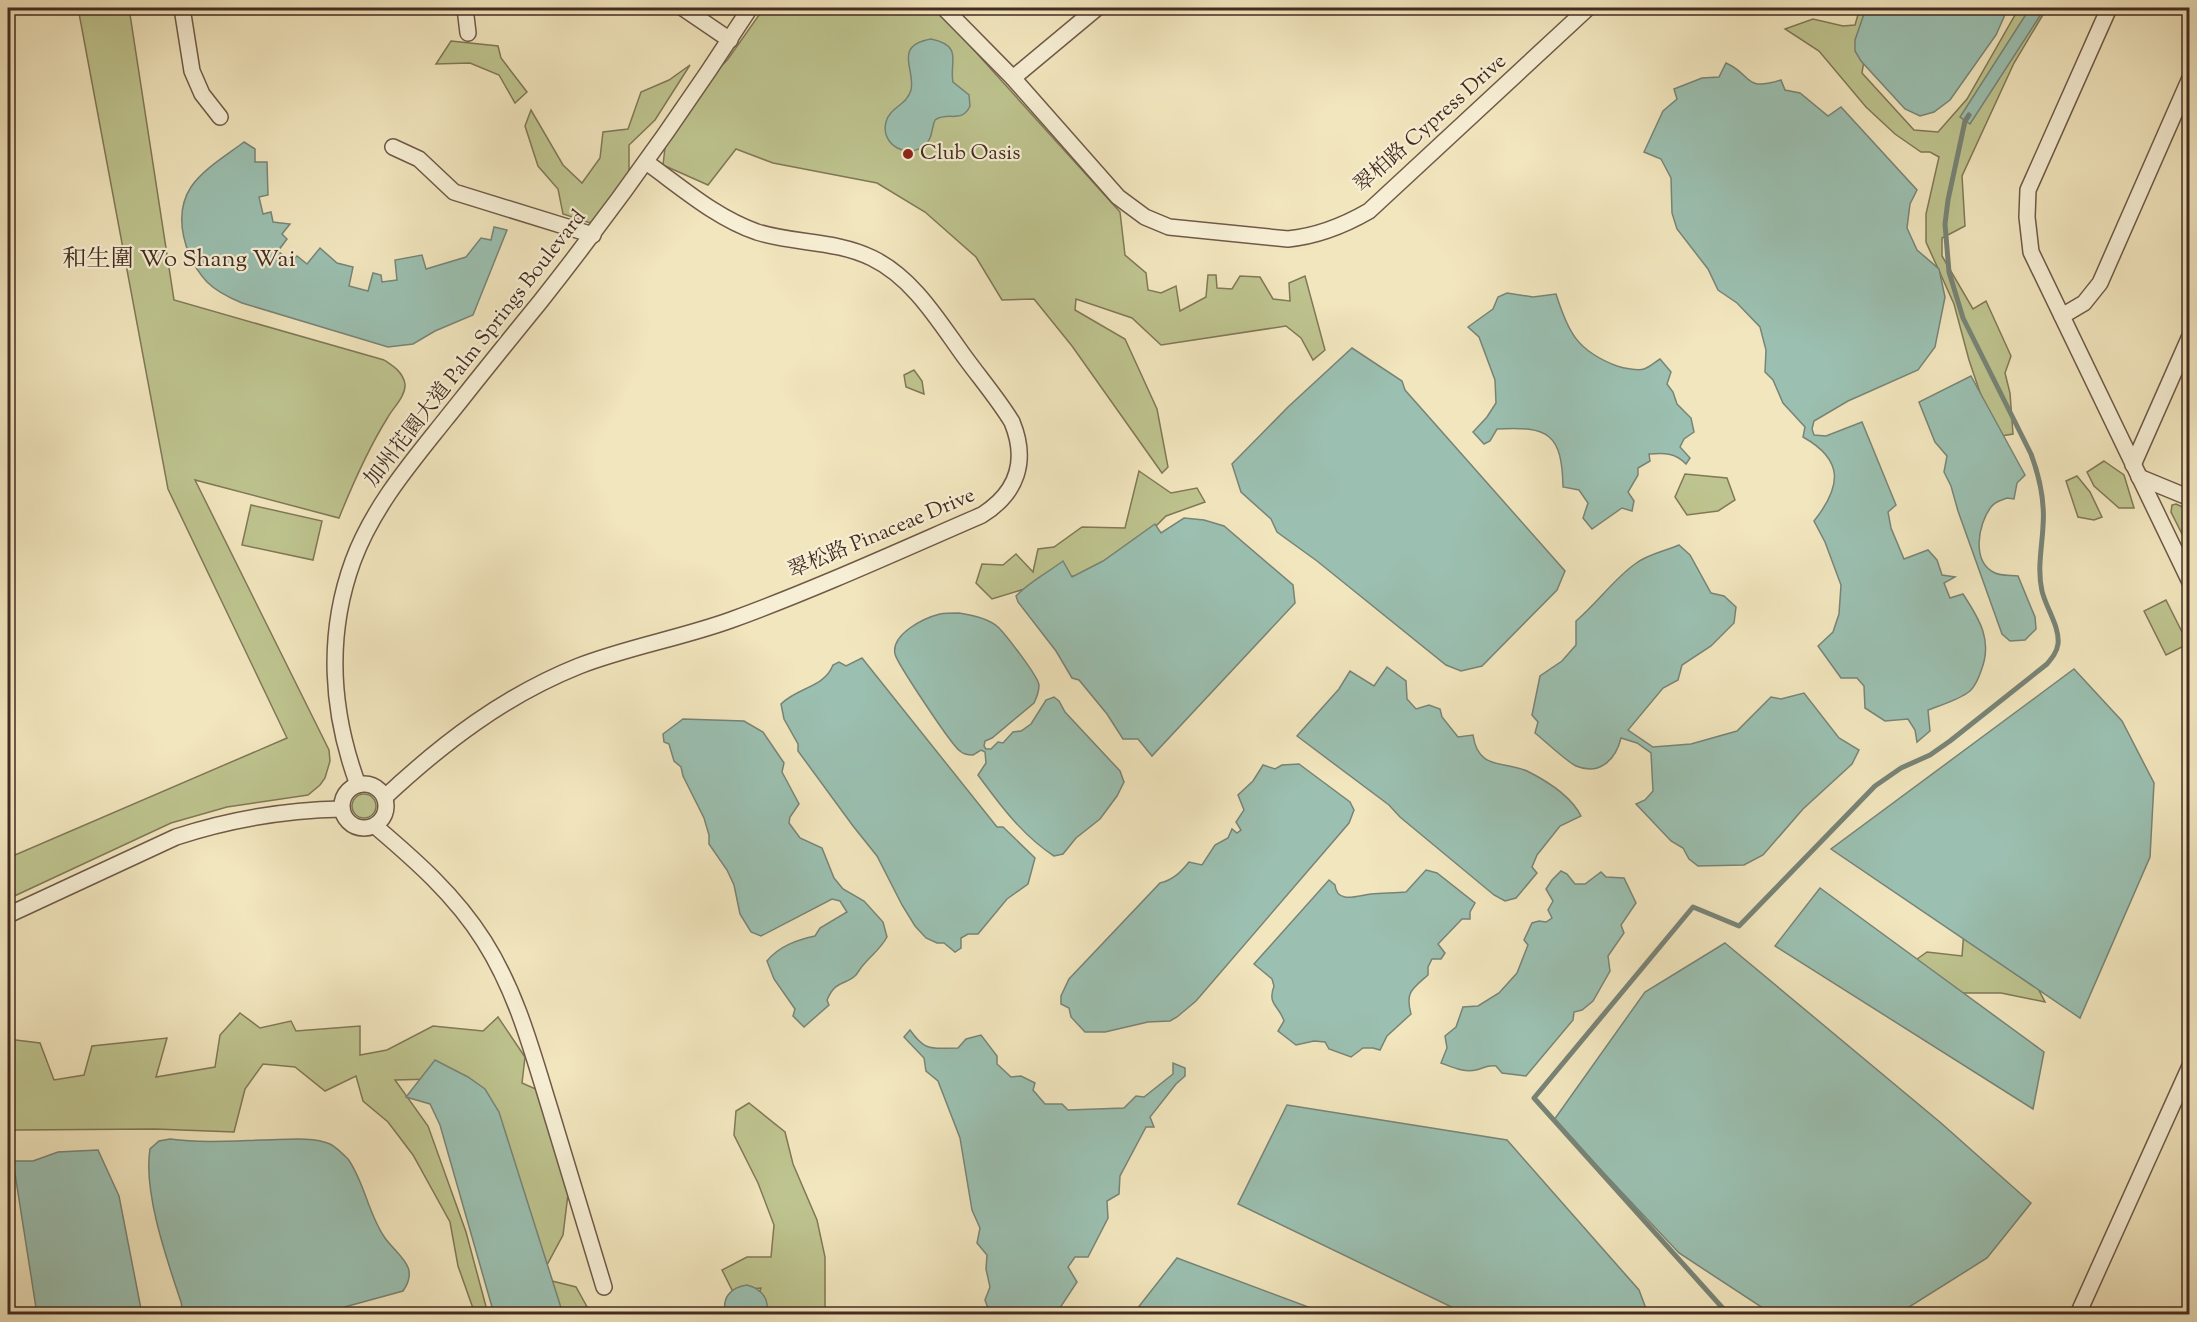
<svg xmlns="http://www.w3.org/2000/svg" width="2197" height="1322" viewBox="0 0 2197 1322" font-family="'Sorts Mill Goudy','Noto Serif TC',serif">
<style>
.green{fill:#bec48f;stroke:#807858;stroke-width:1.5}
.water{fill:#9bc0b1;stroke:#788477;stroke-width:1.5}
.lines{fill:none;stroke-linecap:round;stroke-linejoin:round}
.stream{stroke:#788477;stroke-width:5}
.minor-casing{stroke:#6f5a48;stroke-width:18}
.minor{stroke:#f7efd5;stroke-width:15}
.poi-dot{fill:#8f2418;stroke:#f7efd5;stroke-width:2}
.labels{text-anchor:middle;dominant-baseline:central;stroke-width:4.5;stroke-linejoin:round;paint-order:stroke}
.street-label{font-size:21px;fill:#432b21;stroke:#f7efd5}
.poi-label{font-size:21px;fill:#432b21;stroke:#f7efd5;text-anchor:start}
.quarter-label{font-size:24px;fill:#432b21;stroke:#f7efd5}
</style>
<rect width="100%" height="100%" fill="#f2e6be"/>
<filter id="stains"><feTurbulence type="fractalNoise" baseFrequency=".00333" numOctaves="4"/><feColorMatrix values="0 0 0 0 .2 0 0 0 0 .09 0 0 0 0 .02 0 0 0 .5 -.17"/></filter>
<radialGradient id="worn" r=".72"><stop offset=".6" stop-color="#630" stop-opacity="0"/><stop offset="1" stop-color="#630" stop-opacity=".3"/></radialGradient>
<g class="green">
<path d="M78,8h51l45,292 210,60c9,6 19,12 21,24 1,12 -12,24 -17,33 -20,32 -35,66 -49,101l-144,-38 134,270 1,11 -5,17 -5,7 -12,10 -81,12 -56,16 -163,76v-41l279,-120 -119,-249z"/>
<polygon points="764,8 933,8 944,17 1120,212 1125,255 1146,273 1148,290 1161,293 1176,286 1180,311 1206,297 1208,275 1216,275 1217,288 1232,289 1240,276 1260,277 1273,299 1290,301 1289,283 1305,276 1325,350 1313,360 1301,338 1286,326 1161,345 1132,318 1076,299 1075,310 1125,339 1157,409 1168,467 1162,473 1072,346 1034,299 1002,300 976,257 925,212 877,183 773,163 736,149 708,185 663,165 666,139 712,76 728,59"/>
<polygon points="1860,8 1882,8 1866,48 1862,73 1914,130 1938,132 1967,99 2019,8 2047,8 2014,63 1962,176 1965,226 1942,238 1942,256 1973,309 1986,301 2011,356 2005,373 2010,393 2013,434 1995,437 1969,360 1954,304 1926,242 1926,214 1939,157 1930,152 1921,152 1895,134 1866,107 1819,51 1785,29 1813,19 1843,26 1855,25"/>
<polygon points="451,41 498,46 501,58 527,92 515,103 499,75 470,63 436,64"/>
<polygon points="690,65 655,120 629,145 629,181 600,226 563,214 558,189 538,166 525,126 531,110 563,165 582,183 600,158 603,132 628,129 641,92 669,80"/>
<polygon points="914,370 922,381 924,394 906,387 904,375"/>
<polygon points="2104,461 2124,475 2134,508 2119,508 2094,486 2087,472"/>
<polygon points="1139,471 1171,493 1197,488 1205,502 1166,516 1126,556 1103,570 1054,580 992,599 976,583 982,564 1003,565 1016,554 1033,572 1038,549 1054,547 1082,527 1125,528"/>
<polygon points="1685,474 1727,478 1735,500 1718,511 1687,515 1675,497"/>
<polygon points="2077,476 2090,492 2102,517 2094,520 2078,517 2066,481"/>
<polygon points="2176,504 2189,510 2189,528 2187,533 2189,534 2189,540 2184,538 2171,512 2172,505"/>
<polygon points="251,505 322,521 313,560 242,545"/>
<polygon points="2166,600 2188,644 2166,655 2144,611"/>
<circle cx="364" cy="806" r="12"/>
<polygon points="1965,918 2014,942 2045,1002 2001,993 1920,993 1889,979 1927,952 1962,956"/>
<polygon points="240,1013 260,1028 291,1021 296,1031 360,1026 360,1055 387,1050 433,1026 483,1031 498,1017 525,1057 522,1083 538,1090 562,1151 568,1194 563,1235 540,1278 576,1287 591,1314 540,1314 433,1079 395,1080 428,1126 466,1232 488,1314 475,1314 458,1266 450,1222 413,1155 388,1122 363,1101 356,1076 325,1091 295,1067 263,1064 245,1089 234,1132 155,1129 16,1130 8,1134 8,1039 40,1043 54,1080 84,1075 92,1046 167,1038 156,1077 215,1067 220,1035"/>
<polygon points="749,1103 785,1132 793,1164 817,1220 825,1257 825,1314 751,1314 761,1288 732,1290 722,1270 747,1257 771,1257 774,1225 758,1183 734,1135 736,1111"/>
</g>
<g class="water">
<polygon points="1866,8 2008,8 1996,35 1950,100 1934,112 1920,116 1905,109 1861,61 1855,51 1855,40"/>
<polygon points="2030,8 2045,8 1970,124 1960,117"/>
<path d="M931,39c33,7 18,23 22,43l16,13 1,11c-8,18 -22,5 -35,14 -4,9 -2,18 -10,25 -17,15 -45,0 -39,-23 4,-15 21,-17 25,-32 5,-20 -19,-44 20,-51z"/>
<path d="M1726,63c27,12 17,29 55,17l4,10 15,3 28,23 13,-9 76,83 -7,14 -3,24 10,22 22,19 6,28 -10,50 -17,23 -70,31 -34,20 -2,8 2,6 12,1 36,-14 34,83 -8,7 3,16 13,31 24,-9 9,10 5,15 13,2 -11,6 6,15 13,-4c17,26 30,47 18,77 -2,6 -6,15 -11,20 -11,9 -29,14 -42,19l2,21 -13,11 -2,-12 -7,-11 -23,2 -20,-13 -1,-22 -7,-8h-16l-23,-32 15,-14 6,-18 2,-29 -16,-43 -11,-21c28,-35 30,-61 -11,-84l2,-10 -22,-24 -10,-23 -8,-8 1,-22 -6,-23 -23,-24 -19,-13 -10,-21 -31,-40 -5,-16 -1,-35 -10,-19 -17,-7 19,-41 14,-12 -3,-10 28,-11 17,-1z"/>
<path d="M244,142l11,7v13h12l1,33 -9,2 4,17 8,-2 2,10 17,2 -8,10 5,5 -9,12 13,11 6,-6 10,8 13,-16 17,15 16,4 -4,19 19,5 5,-18 8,2 1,7 15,-2 -2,-20 27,-5 4,14 40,-12 15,-19 10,2 3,-13 13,3 -34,85 -38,16 -22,13 -25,3 -146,-44c-12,-5 -25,-11 -35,-21 -22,-24 -35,-66 -16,-95 12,-18 36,-32 53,-45z"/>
<path d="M1507,293l26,4 23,-3c12,38 21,57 61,72 6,2 21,5 27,3 6,-2 11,-7 16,-10l11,13 -4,12 6,8 4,12 14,14 3,14 -10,7 -4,8 10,11 -4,6c-11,-12 -23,-11 -37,-10l1,7 -12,7v7l-10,17 6,9 -2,10 -10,-3 -30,21 -9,-11 5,-15 -9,-13 -16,-3c-1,-53 -14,-61 -66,-58l-7,12 -6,3 -11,-12 14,-15 9,-14 -1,-23 -16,-43 -11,-10 25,-18 5,-12z"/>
<polygon points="1352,348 1402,381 1405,390 1565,571 1557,590 1482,666 1461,671 1446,665 1317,561 1277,532 1271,519 1241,492 1232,464 1288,407"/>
<path d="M1971,376l54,99 -8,8 -3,16 -7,-1c-6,2 -13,4 -16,9 -13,17 -20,55 4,66 6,3 17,2 23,3l17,41 1,12 -11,11 -15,1 -8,-7 -44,-123 -7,-25 -7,-14 3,-16 -12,-14 -16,-40z"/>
<path d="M1184,518l20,2 20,6 69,59 2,18 -143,153 -14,-17h-15l-16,-25 -28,-34 -7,-2 -16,-27 -38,-49 -2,-6c13,-14 31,-23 47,-35l9,16 31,-16 52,-37 6,9z"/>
<path d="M1679,545l11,10 21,38 13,3 12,11 -2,16 -23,23 -29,19 -4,15 -15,8 -35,42 25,17 38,-3 46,-13 34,-34 10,2 23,-6 35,45 20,12 -7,14 -49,45 -40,46 -19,10 -46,1 -9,-7 -6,-11 -12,-7 -35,-37 9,-4 8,-9 -2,-38 -14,-10 -16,-5c-5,21 -21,38 -45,28 -10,-5 -31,-25 -41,-33l3,-11 -6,-7 8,-39 22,-15 14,-16v-24c20,-17 39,-43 59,-57 13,-10 28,-12 44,-19z"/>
<path d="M959,613c13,2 29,5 39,14 8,8 40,49 41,58 0,7 -2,12 -5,18l-42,35 -7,3 -1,5 2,3h5l7,-7 5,1 10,-11 8,-1 10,-7 15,-24 8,-3 5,4 6,11 55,59 4,11 -7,14 -17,23 -24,19 -13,16 -9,2c-31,-20 -54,-51 -76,-81l8,-12 -1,-11 -4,-2 -8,5c-5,0 -10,-1 -13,-4 -8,-5 -63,-88 -65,-97 -4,-20 29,-36 45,-40 6,-1 13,-1 19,-1z"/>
<path d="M862,658l135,169h6l32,31 -7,26 -21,15 -29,35h-10l-7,4v10l-6,4 -11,-9h-7l-11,-5 -11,-12 -13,-21 -25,-49 -24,-30 -55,-75v-7l-14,-25 -3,-15c17,-17 43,-16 52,-39l6,-3 7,4z"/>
<path d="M1387,667l19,14 1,18 9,10 13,-4 11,4 2,8 16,20 15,-2c5,35 30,26 54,36 20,10 44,25 54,45l-21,10 -23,29 -5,12 5,6 -21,25 -11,3 -11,-6 -94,-78 -11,-12 -92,-69 42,-47 11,-18 24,15z"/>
<polygon points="2074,669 2122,721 2154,783 2150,857 2080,1018 1831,849"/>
<path d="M683,719l61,2 19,11 21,31 -2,9 17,32 -9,13 -1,6 11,15 22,10 12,30 9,11 21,12 19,21 4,15c-6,11 -14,17 -22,26 -4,4 -6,8 -9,12 -11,11 -20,4 -29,25l2,5 -25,22 -11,-11 2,-7 -21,-30 -7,-18c12,-15 30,-21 48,-25l5,-8 27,-16 -7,-11 -8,-2 -71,37 -10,-4 -11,-18 -6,-29 -7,-15 -18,-26v-9l-5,-17 -21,-42 -2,-9 -7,-6 -5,-17 -5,-2 -1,-8z"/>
<path d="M1299,764l51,38 4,8 -5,13 -153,178 -19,16 -7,4 -22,1 -43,10h-20l-14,-15 -2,-9 -8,-4v-8l8,-17 91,-96c13,-3 21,-11 29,-21l13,3 13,-20 13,-7 4,-9 5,4 4,-3 -5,-8 8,-12 -6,-15 15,-14 10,-16 12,4 7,-4z"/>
<path d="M1426,870l11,3 38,30 -5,9v7h-8l-24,25 7,9 -4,6h-9l-4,8v8c-16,14 -23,17 -17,39l-24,22 -7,14 -7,-2h-10l-12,9 -22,-8 -4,-7 -11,-1 -18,4 -18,-14 6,-10c-5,-16 -17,-16 -10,-35l-2,-7 -18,-15 75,-84 6,5c2,20 24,10 36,9 12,-1 24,-1 35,-2z"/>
<path d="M1561,871l6,3 8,10h10l16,-12 5,5 18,1 12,25 -15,22 3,8 -16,23 2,15 -17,30 -11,9 -8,2 -1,8 -47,56 -24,-3 -6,-7c-9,-1 -12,2 -20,4 -12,3 -24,-3 -35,-7l6,-15 -2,-12 11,-9 7,-20 15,-1 21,-13 18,-20 11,-28 -4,-5 8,-17 7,-2 7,1 6,-4 -4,-8 5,-9 -7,-12 6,-9z"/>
<polygon points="1820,888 2044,1052 2033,1109 1775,946"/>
<polygon points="1725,943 1941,1123 2031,1203 1987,1258 1898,1314 1772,1314 1679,1253 1554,1120 1645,992"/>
<path d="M910,1030c16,23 23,18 48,18l8,-9 15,-4 16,21v8l14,13 10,-1 14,7 -2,7 12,14h17l6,6 56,-2 12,-12 8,1 29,-23v-11l12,5v8l-9,8 -26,33 4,10h-8l-26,49 -1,18 -12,7 1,17 -20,39h-13l-7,10 9,15 -21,32h-66l-5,-14 5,-13 -4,-18 1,-14 -10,-12 3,-15 -8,-18 -12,-72 -22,-57 -12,-10 -2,-13 -20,-21z"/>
<polygon points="435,1060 468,1077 485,1089 499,1112 563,1314 494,1314 440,1125 430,1104 406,1097"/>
<polygon points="1287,1105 1507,1140 1639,1290 1648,1314 1466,1314 1238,1204"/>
<path d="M170,1139c31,4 61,2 92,1 20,0 50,-4 68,4 6,3 14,11 18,15 17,24 20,55 37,79 14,19 35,29 18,53l-84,23h-136l-2,-12c-14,-42 -38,-110 -31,-153l9,-8z"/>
<polygon points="98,1150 119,1196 142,1314 37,1314 13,1161 33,1161 58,1152"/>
<polygon points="1177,1258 1327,1314 1133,1314"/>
<path d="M747,1285c15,4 22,14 20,29h-41c-5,-16 5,-27 21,-29z"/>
</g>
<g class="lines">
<path class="stream" d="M1728,1314l-194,-216 159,-191 46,19 136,-140 26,-18 29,-13 20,-14 97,-77c5,-6 10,-12 11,-20 2,-17 -12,-36 -16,-53 -5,-22 0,-43 1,-65 2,-25 -3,-48 -12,-72l-68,-136 -14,-46 -4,-48 3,-24 17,-79 4,-6"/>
<defs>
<g id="minor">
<polyline points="182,8 192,71 202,94 220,117"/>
<polyline points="465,8 468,33"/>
<polyline points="683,8 730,40"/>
<path d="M944,8l69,70 105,119 27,20 24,10 119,12c30,-3 55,-13 81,-28l219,-203"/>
<polyline points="2109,8 2028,190 2027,217 2031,252 2190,582"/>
<polyline points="1013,78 1097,8"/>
<polyline points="393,147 419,159 454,192 593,235"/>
<polyline points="2062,316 2084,303 2100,283 2190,78"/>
<polyline points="2133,465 2190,336"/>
<polyline points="2139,477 2190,498"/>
<circle cx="364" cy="806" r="22"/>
<path d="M358,785c-27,-73 -32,-150 -5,-224 20,-54 57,-97 92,-141 32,-40 63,-79 95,-118 75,-95 145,-193 210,-294"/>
<path d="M385,797c58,-54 119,-101 194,-131 49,-19 102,-28 152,-46 85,-31 168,-69 251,-105 35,-22 46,-54 30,-93 -14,-23 -32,-44 -48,-66 -26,-36 -51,-78 -92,-98 -37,-18 -77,-14 -115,-26 -41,-14 -76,-45 -111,-70"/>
<path d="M375,826c40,34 80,69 109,115 33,52 48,110 66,168 18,60 36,119 54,178"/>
<path d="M8,915l168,-78c55,-18 109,-27 166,-28"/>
<polyline points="2078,1314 2190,1066"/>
</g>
</defs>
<use href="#minor" class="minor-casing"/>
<use href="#minor" class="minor"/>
</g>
<circle class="poi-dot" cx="908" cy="154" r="6"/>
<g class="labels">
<g class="street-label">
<text transform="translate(1431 124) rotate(-42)">翠柏路 Cypress Drive</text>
<text transform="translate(476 349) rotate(-52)">加州花園大道 Palm Springs Boulevard</text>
<text transform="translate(882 534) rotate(-23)">翠松路 Pinaceae Drive</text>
</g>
<g class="poi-label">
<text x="920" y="154">Club Oasis</text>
</g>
<g class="quarter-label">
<text x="179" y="260">和生圍 Wo Shang Wai</text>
</g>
</g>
<rect width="2197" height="1322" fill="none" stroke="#f2e6be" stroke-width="30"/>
<rect x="9" y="9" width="2179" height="1304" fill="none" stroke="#432b21" stroke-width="3"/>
<rect x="15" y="15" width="2167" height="1292" fill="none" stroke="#432b21" stroke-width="1.5"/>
<rect width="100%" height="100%" filter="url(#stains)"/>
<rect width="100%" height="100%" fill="url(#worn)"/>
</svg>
